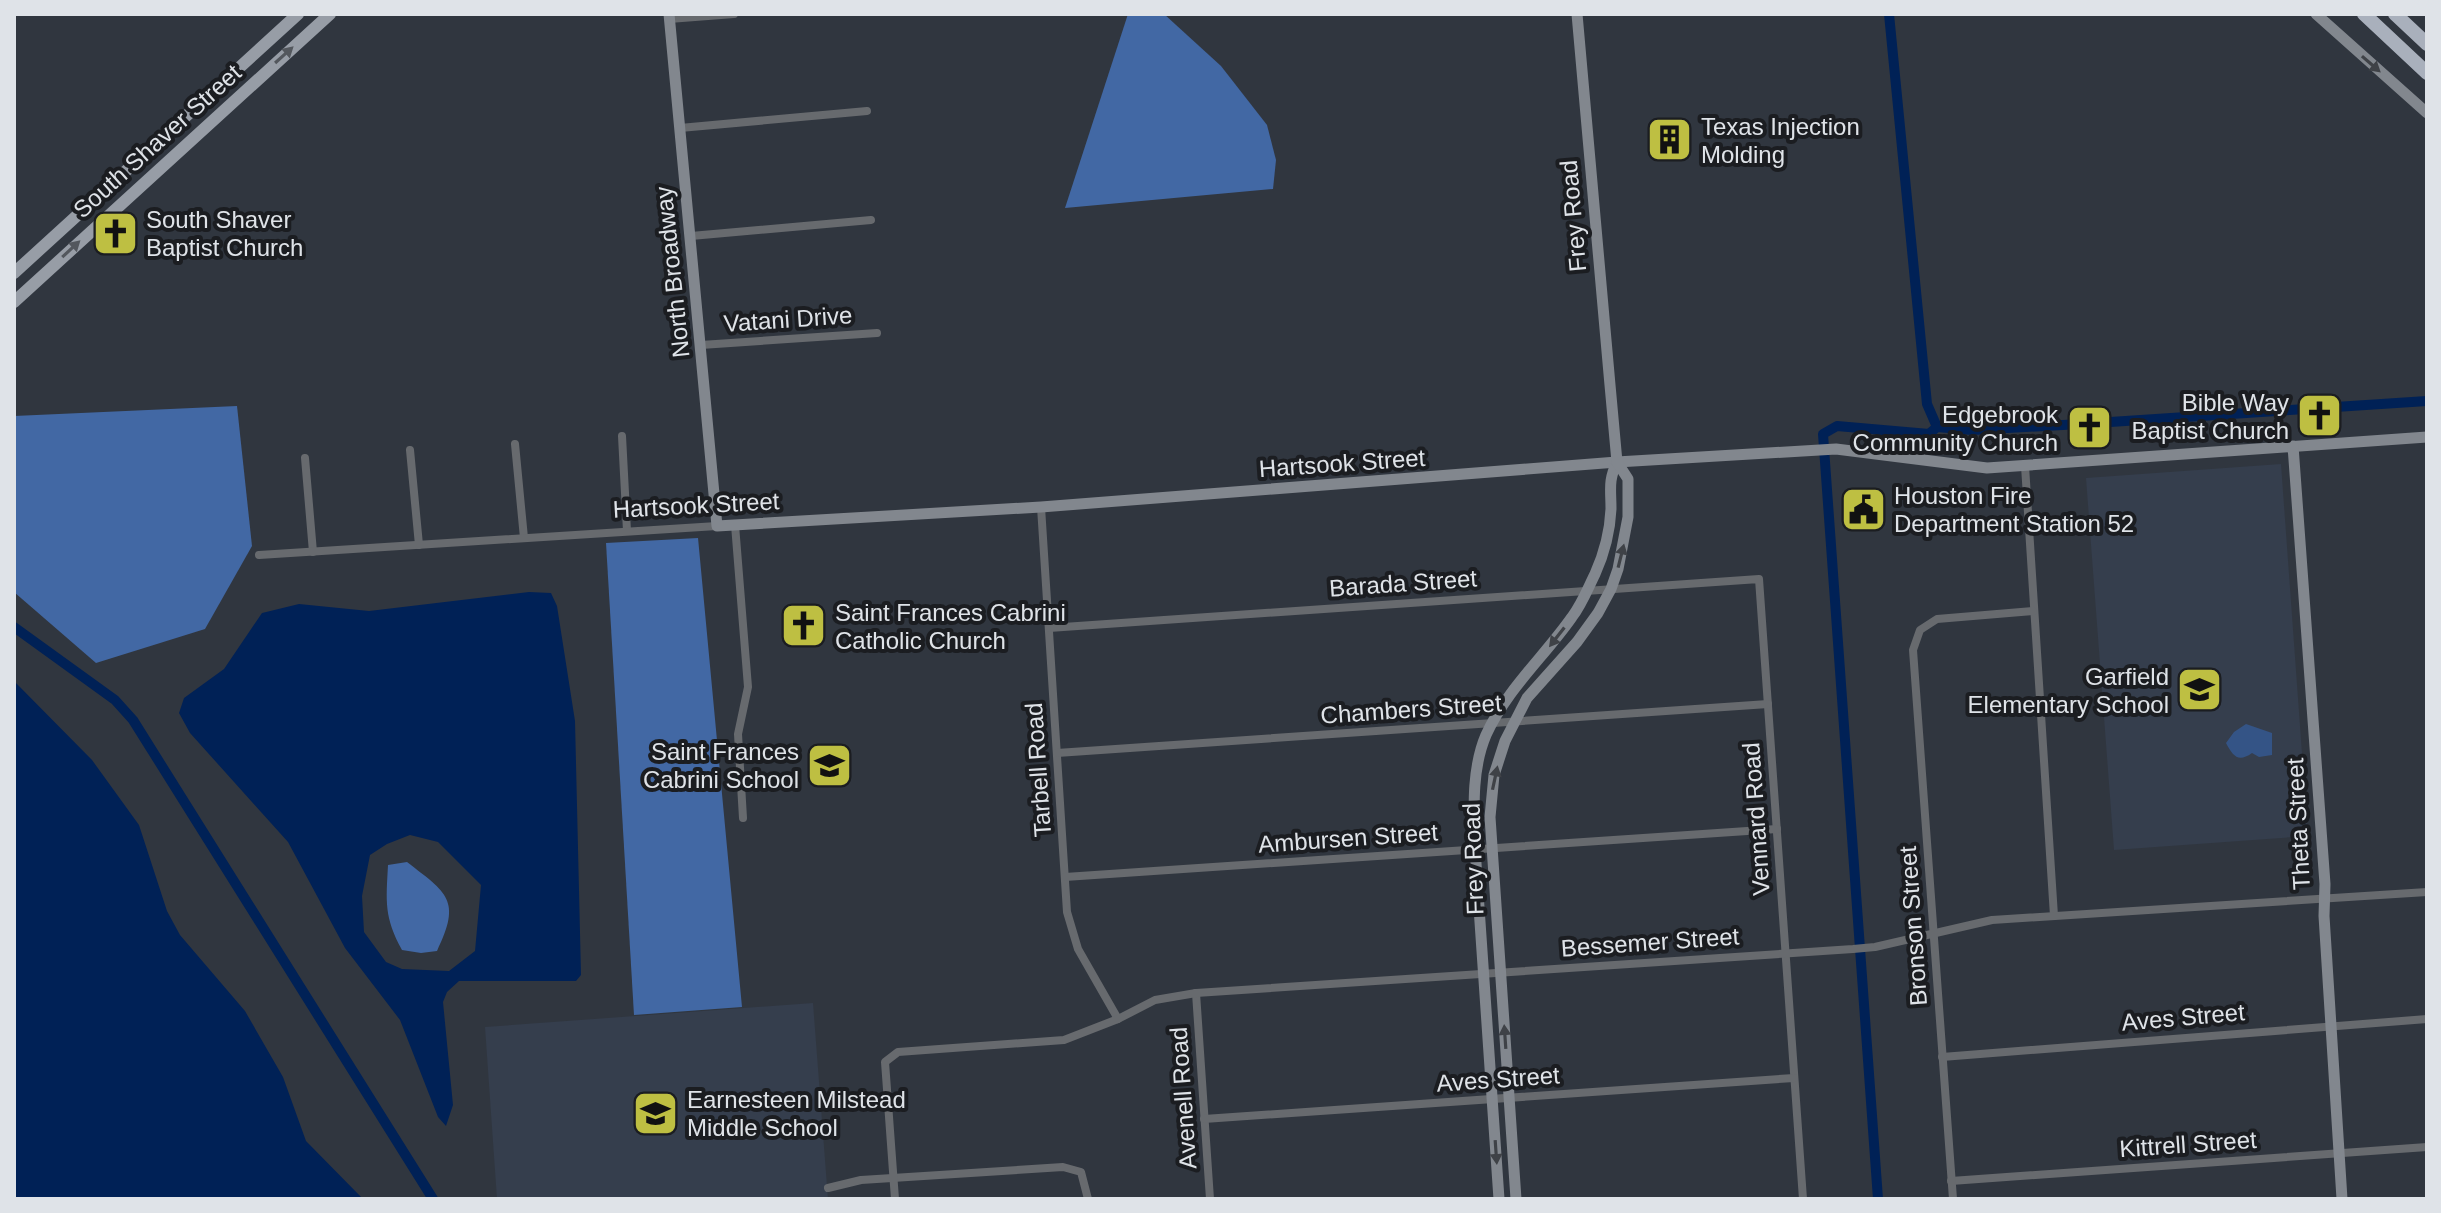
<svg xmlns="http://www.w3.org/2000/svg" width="2441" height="1213" viewBox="0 0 2441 1213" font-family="Arial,sans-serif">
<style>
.built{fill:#353e4d}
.green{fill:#345486}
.forest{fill:#4268a4}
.water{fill:#002156;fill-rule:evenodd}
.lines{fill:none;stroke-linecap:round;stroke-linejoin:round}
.canal{stroke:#002156;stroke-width:10}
.street{stroke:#676a6e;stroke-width:8}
.secondary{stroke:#82878e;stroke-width:11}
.primary{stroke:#979da6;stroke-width:12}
.highway{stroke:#a9b0bc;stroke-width:14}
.oneway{fill:#53575d}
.oneway2{fill:#3f4247}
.labels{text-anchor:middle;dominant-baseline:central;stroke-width:8;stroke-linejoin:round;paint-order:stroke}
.poi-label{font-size:24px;fill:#dfe3e8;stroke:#1b1d21;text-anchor:start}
.street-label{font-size:24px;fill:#dfe3e8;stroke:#1b1d21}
</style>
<rect width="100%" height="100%" fill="#30363f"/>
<g class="built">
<polygon points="2281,464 2308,836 2114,850 2086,478"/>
<polygon points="813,1003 828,1199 497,1199 485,1027"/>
</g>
<path class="green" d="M2246,724l26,9v22l-13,2 -7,-4c-14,10 -19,3 -26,-10l8,-11z"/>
<g class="forest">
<polygon points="1128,14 1164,14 1221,66 1267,125 1276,160 1273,189 1065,208"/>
<polygon points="237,406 252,546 205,629 96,663 14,592 14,416"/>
<polygon points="698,538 742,1007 634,1015 606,543"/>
<path d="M407,862c40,31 55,38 30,89l-16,2 -19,-3c-18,-33 -16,-48 -14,-85z"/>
</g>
<g class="water">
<path d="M529,592l22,1 6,13 18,115 6,254 -5,6h-117l-12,11 -4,10 10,103 -7,21 -8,-9 -38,-97 -55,-72 -57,-106 -98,-109 -11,-20 5,-15 40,-29 38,-56 37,-9 70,7zM410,835l28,7 43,43 -6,66 -26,20 -47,-2 -16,-7 -22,-30 -2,-36 8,-41 17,-11z"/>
<polygon points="14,681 92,760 139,825 167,911 180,935 245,1011 283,1077 306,1141 363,1199 14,1199"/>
</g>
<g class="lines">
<g class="canal">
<polyline points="1889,14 1927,404 1937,427"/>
<polyline points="14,627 115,700 133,720 433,1199"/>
<polyline points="1878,1199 1823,434 1837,426 1929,434 1937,427 1972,430 2080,424 2427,401"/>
</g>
<g class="street">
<polyline points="669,19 734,14"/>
<polyline points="680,128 867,111"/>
<polyline points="691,236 871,220"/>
<polyline points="701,345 877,333"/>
<polyline points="622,436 627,531"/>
<polyline points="515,444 524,538"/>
<polyline points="410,450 419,545"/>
<polyline points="305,458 313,552"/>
<polyline points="2025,466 2054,916"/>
<polyline points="1041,507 1067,912 1078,949 1118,1019"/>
<polyline points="735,525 748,687 738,734 743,818"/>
<polyline points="259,555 717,526"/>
<polyline points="1049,628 1759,579 1803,1199"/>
<polyline points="1057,753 1768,704"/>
<polyline points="1065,877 1777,829"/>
<polyline points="1196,993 1210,1199"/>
<polyline points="1942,1057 2427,1019"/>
<polyline points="1204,1119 1794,1078"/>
<polyline points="1951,1181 2427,1147"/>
<polyline points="828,1188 861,1180 1063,1167 1081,1172 1088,1199"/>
<polyline points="895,1199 885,1062 898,1052 1064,1040 1118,1019 1155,1000 1196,993 1853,949 1875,947 1992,920 2427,892"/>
<polyline points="1953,1199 1913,650 1920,630 1937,619 2033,611"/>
</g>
<g class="secondary">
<polyline points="669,14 717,526 1041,507 1617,462 1836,449 1987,468 2427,437"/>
<polyline points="2316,14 2427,113"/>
<polyline points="2293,446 2325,884 2324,916 2342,1199"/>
<path d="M1499,1199l-24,-350c-1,-37 -4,-79 11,-114 21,-46 58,-78 86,-118 10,-13 16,-29 23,-43 9,-20 15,-43 16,-65 0,-20 -3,-28 6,-47"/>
<polyline points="1516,1199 1490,817 1494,775 1505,741 1527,698 1577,642 1598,613 1611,589 1618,569 1628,517 1628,479 1617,462 1610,385 1577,14"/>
</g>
<g class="primary">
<polyline points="14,273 298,14"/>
<polyline points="14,302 330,14"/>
</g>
<g class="highway">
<polyline points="2364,14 2427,73"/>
<polyline points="2395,14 2427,44"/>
</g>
</g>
<defs><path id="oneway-solid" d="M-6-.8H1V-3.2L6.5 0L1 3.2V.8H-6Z" transform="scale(2)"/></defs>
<g class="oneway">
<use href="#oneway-solid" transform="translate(284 55) rotate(-42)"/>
<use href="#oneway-solid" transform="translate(71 249) rotate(-43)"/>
</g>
<g class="oneway2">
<use href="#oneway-solid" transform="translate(2371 64) rotate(41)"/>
<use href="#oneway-solid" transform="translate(1621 556) rotate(-76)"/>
<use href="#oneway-solid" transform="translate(1557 637) rotate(128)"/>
<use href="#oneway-solid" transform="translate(1495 778) rotate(-78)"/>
<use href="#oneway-solid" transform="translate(1505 1037) rotate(-94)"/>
<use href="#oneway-solid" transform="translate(1496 1152) rotate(86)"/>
</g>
<defs>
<symbol id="building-square" viewBox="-11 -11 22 22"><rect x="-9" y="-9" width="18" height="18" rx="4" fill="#bebf42" stroke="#1b1d21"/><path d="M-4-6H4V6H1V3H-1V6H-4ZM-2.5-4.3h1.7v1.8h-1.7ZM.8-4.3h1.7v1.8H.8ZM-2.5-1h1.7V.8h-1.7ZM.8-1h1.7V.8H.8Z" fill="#111"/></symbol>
<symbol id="church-square" viewBox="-11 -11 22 22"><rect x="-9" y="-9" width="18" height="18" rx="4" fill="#bebf42" stroke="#1b1d21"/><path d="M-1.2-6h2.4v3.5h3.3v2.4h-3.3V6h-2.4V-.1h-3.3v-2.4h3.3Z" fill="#111"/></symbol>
<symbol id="civic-square" viewBox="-11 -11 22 22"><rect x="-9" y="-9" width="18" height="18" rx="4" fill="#bebf42" stroke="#1b1d21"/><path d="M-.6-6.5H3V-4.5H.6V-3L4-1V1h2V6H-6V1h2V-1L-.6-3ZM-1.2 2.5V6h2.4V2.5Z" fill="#111"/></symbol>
<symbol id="school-square" viewBox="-11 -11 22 22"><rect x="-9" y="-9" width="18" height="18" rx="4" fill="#bebf42" stroke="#1b1d21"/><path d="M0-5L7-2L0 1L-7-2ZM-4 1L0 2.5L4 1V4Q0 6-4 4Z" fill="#111"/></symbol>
</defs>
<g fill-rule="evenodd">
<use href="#building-square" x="1644" y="114" width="51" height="51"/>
<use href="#church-square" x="90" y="208" width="51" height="51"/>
<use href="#church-square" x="2294" y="390" width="51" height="51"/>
<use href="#church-square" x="2064" y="402" width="51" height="51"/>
<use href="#civic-square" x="1838" y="484" width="51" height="51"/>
<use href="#church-square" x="778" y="600" width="51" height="51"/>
<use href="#school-square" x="2174" y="664" width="51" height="51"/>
<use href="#school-square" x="804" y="740" width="51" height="51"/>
<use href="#school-square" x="630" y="1088" width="51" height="51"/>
</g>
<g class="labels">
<g class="poi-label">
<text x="1701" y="126">Texas Injection<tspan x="1701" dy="28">Molding</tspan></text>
<text x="146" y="219">South Shaver<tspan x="146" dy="28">Baptist Church</tspan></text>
<text x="2289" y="402" text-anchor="end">Bible Way<tspan x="2289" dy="28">Baptist Church</tspan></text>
<text x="2058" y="414" text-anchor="end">Edgebrook<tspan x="2058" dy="28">Community Church</tspan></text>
<text x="1894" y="495">Houston Fire<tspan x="1894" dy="28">Department Station 52</tspan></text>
<text x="835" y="612">Saint Frances Cabrini<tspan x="835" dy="28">Catholic Church</tspan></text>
<text x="2169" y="676" text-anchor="end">Garfield<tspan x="2169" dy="28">Elementary School</tspan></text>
<text x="799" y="751" text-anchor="end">Saint Frances<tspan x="799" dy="28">Cabrini School</tspan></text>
<text x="687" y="1099">Earnesteen Milstead<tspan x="687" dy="28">Middle School</tspan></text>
</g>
<g class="street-label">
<text transform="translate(157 141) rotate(-42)">South Shaver Street</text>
<text transform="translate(1573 216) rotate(-95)">Frey Road</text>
<text transform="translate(672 272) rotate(-96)">North Broadway</text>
<text transform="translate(788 319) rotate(-4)">Vatani Drive</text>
<text transform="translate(1342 463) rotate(-4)">Hartsook Street</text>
<text transform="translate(696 505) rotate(-3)">Hartsook Street</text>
<text transform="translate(1403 583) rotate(-4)">Barada Street</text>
<text transform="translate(1411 709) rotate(-4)">Chambers Street</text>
<text transform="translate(1038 770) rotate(-94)">Tarbell Road</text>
<text transform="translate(1756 819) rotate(-94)">Vennard Road</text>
<text transform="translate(2298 824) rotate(-93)">Theta Street</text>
<text transform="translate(1348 838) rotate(-4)">Ambursen Street</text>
<text transform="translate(1473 859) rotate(-92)">Frey Road</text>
<text transform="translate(1913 926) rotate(-94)">Bronson Street</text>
<text transform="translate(1650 942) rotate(-4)">Bessemer Street</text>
<text transform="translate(2183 1017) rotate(-5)">Aves Street</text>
<text transform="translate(1498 1079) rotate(-4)">Aves Street</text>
<text transform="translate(1183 1098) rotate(-94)">Avenell Road</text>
<text transform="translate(2188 1144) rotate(-4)">Kittrell Street</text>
</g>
</g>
<rect width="2441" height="1213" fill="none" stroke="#dfe3e8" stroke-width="32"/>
</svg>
